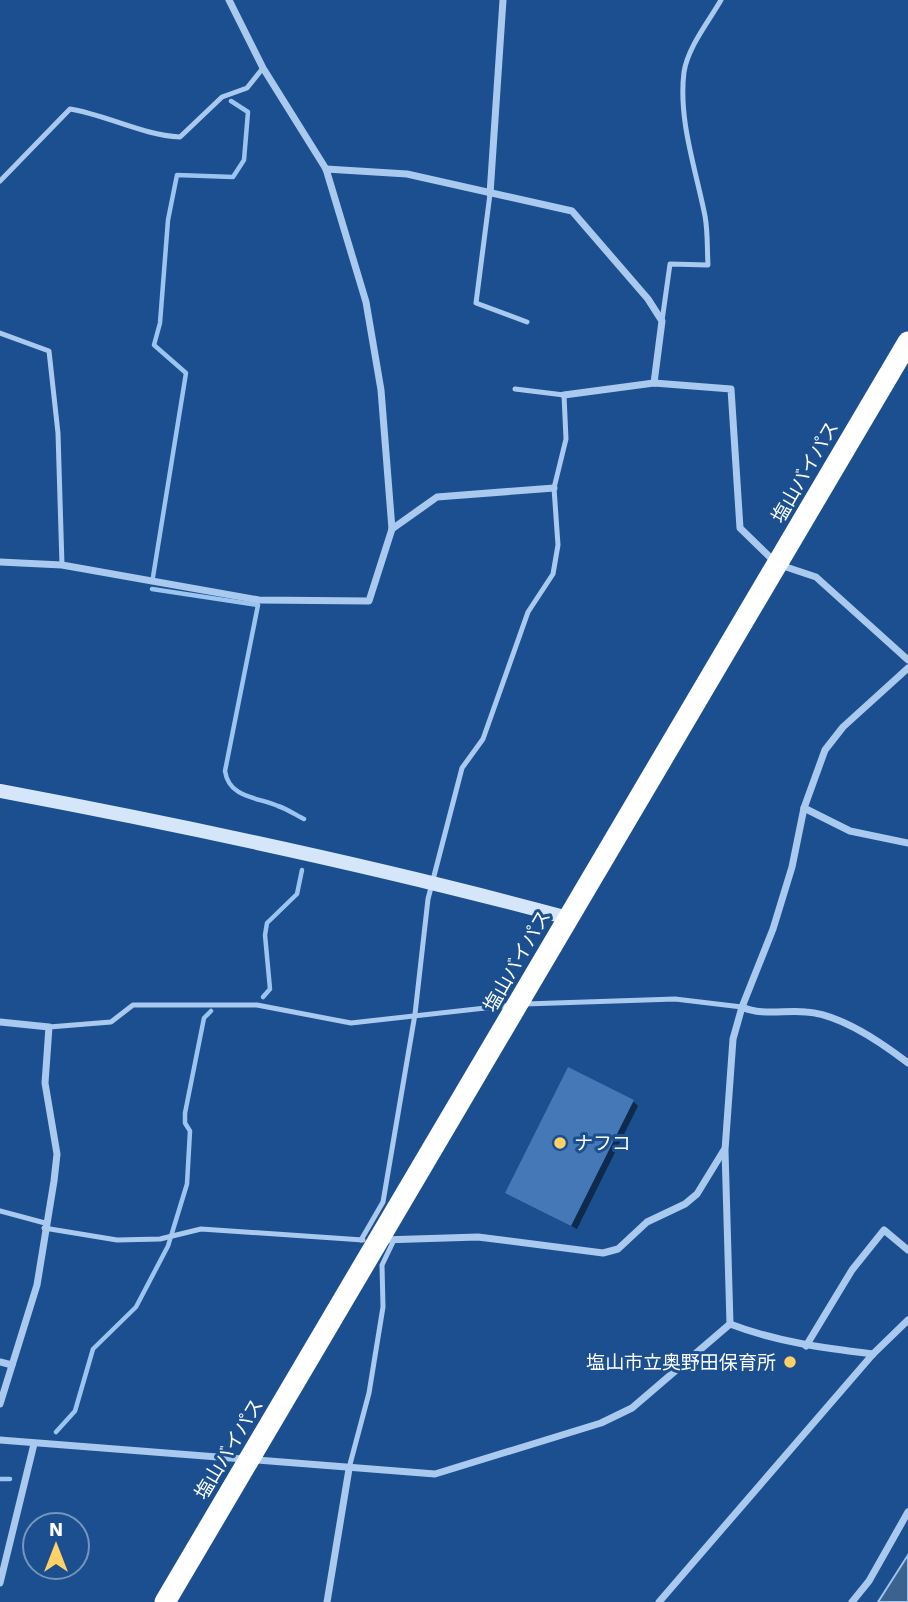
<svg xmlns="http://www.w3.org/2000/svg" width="908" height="1602" viewBox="0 0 908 1602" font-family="'Work Sans','Noto Sans JP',sans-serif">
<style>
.water{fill:#3c6290;stroke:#9cc4f0;stroke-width:2}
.shadow{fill:#0007}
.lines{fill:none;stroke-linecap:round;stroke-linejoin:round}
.stream{stroke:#9cc4f0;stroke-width:4.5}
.building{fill:#4478b7}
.lane{stroke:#a9c9ee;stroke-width:5}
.street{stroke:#a9c9ee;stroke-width:7}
.secondary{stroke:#d6e6fa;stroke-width:14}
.highway{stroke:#fff;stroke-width:21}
.poi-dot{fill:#ffd166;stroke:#1b4f8f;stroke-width:2.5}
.labels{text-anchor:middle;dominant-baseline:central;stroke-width:6;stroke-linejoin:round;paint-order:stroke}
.street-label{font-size:19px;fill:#fff;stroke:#1b4f8f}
.poi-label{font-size:19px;fill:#fff;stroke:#1b4f8f;text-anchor:start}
</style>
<rect width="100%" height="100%" fill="#1b4f8f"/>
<polygon class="water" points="908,1555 908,1602 878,1602"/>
<polygon class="shadow" points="633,1101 638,1106 577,1229 508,1193"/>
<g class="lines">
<g class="stream">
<polyline points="153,577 186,373 154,345 160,323 168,220 177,175 233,177 244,160 248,112 231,101"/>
<path d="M152,589l106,16 -33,166c4,27 32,26 53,35 9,3 18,9 26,13"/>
<polyline points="263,997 270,989 265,935 267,923 297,894 302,870"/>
<polyline points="56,1432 75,1411 93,1349 136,1307 168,1246 187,1184 190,1131 185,1123 185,1113 204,1018 211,1011"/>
<polyline points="0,1479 10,1479"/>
</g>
</g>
<polygon class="building" points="568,1067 634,1100 571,1226 505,1193"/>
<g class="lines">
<g class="lane">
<path d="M0,181l70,-72c37,6 72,26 110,28l42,-40 25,-9 16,-20"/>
<polyline points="490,194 476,303 527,322"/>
<path d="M662,321l8,-57 38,1c-1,-16 0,-33 -3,-49 -9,-46 -27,-96 -21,-144 4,-25 25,-51 37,-72"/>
<polyline points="0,333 49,351 58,433 62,565"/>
<polyline points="525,1004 675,999 742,1007"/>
<polyline points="49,1027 111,1022 133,1005 257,1005 351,1023 512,1005"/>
<polyline points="0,1211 45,1223"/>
<polyline points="44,1228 117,1240 160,1239 201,1229 363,1240"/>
<polyline points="361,1240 383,1202 415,1014 428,899 462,768 483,739 528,612 553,574 558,545 554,488 566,439 564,395 515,389"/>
<polyline points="349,1468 369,1393 383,1307 382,1265 394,1240"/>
</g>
<g class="street">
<polyline points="326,169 407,174 572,211 648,299 662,321 654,383"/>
<polyline points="490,194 503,0"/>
<polyline points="564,395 654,383 731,389 740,528 777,564 816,577 908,660"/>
<polyline points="392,529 437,497 554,488"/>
<polyline points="0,562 62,565 259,600 369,601 392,529 381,390 366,302 326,169 263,68 229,0"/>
<polyline points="804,808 850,831 908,843"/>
<path d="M742,1007c20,9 42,3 64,5 34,2 76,31 102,51"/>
<polyline points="0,1022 49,1027 45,1083 57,1154 54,1181 37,1285 0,1404"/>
<polyline points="382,1240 478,1237 603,1253 618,1249 647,1222 685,1204 697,1194 724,1150"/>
<polyline points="730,1324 725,1150 733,1039 742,1007 773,929 792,867 804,808 825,750 843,727 908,668"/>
<path d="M730,1324c47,18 94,24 143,30"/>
<polyline points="806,1346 852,1270 884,1230 908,1250"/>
<polyline points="0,1362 12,1365"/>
<polyline points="0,1440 435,1474 601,1423 632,1408 730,1324"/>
<polyline points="0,1583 34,1444"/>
<polyline points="327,1602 349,1469"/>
<polyline points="659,1602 873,1354 908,1320"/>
<polyline points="852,1602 869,1581 908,1512"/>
</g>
<path class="secondary" d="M0,791c191,36 380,76 568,127"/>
<polyline class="highway" points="165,1602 908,342"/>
</g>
<g class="poi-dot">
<circle cx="560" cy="1143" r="7"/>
<circle cx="790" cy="1362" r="7"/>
</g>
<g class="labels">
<g class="street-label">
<text transform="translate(805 472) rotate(-60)">塩山バイパス</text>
<text transform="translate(517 961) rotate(-60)">塩山バイパス</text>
<text transform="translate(229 1449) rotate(-59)">塩山バイパス</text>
</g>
<g class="poi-label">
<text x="574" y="1143">ナフコ</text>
<text x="776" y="1362" text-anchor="end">塩山市立奥野田保育所</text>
</g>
</g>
<g transform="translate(56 1546)"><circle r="33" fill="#1b4f8f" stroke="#7695bc" stroke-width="2"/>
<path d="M0-5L12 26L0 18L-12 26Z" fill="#ffd166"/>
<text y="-10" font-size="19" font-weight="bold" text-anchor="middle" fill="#ffffff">N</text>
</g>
</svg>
